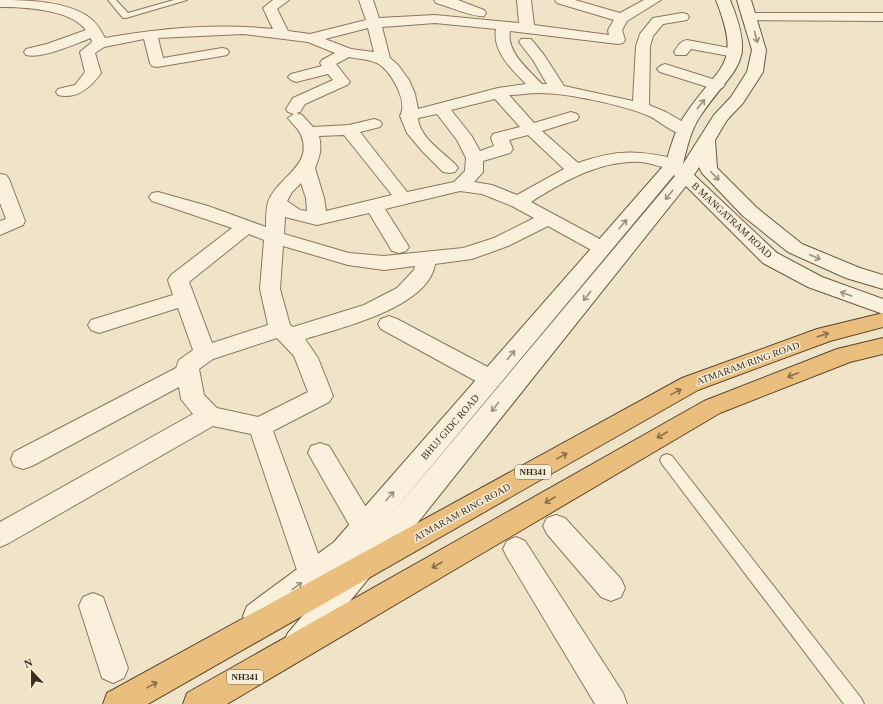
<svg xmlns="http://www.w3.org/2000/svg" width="883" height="704" viewBox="0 0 883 704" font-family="'Times New Roman',serif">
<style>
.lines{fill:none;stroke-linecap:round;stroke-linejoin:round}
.service-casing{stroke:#8d765c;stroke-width:2}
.minor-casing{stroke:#8d765c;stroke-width:2}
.secondary-casing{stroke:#6f573f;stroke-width:2}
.trunk-casing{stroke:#5b4430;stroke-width:2}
.service{fill:#faf1dc;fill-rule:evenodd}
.minor{fill:#faf1dc;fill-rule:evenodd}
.secondary{fill:#faf1dc;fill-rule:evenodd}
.trunk{fill:#eabe7c;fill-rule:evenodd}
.oneway{stroke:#9c907e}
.oneway2{stroke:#8b6f49}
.labels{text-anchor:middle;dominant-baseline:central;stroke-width:3;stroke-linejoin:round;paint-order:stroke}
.shield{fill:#f7eed8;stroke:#756857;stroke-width:1}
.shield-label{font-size:9px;font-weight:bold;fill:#3d2e20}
.street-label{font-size:10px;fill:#3d2e20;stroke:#f7eed8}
</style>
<rect width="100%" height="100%" fill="#f0e4c8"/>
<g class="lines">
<defs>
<g id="service">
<polygon points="108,0 116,0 128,13 174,0 187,0 126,18 123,18"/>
<polygon points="667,454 672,456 861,698 864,704 844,704 662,464 660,460 662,456"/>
</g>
<g id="minor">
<path d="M0,0c27,0 68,1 90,18 7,5 11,13 15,20 56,-10 111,-15 168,-9l-10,-21 10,-8h16l-12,9 11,22 22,3 56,-14 -7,-20h14l6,18 56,-3 84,8 -2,-23h14l3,25 75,10 -1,-5 6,-10 -57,-17 -2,-3h20l45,13 24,-13h17l-34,21 -5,9 3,10 -2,3 -5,1 -108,-13c-4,21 19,39 32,53h5l-14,-24 -14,-18 2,-3h10l13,16 20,31 69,15 3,-55 4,-12 13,-16 29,-5 5,1 2,3 -2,3 -24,4 -10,12 -3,10 -1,59 17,7 24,14 2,4 -2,4c-15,3 -28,-12 -41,-18 -26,-11 -81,-23 -110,-23 -10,0 -20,2 -30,2l25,28 37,-11 6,2 2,3 -2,3 -35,11 36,32c39,-14 62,-13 102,-3l3,4 -3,4c-13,3 -26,-5 -39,-6 -40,-2 -77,19 -110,40l78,42 3,4 -3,4 -7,2 -7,-2 -47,-26 -40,20 -36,13 -37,5c-6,43 -94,64 -130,75l13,19 15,38 -4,6 -56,29 50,136 -4,9 -10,3 -10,-3 -48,-142 -38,-8 -204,117 -9,4v-25l193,-108 -12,-15 -2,-12 -147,79 -9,3 -9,-3 -3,-7 3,-7 162,-84 3,-8 14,-10 -15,-42 -79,25 -8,-3 -3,-5 3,-5 82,-25 -5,-15 3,-5 61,-47 -80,-27 -3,-4 3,-4 6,-1 50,14 58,21c0,-7 0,-17 2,-25 9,-25 46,-36 33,-67 -2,-6 -9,-11 -13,-17l6,-4 -6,-2 -2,-3 7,-11 40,-18 -5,-6 -32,8 -5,-2 -3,-3 3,-3 31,-8 -2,-3 2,-3 13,-7 -27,-11 -65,-8 -85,4 5,20 59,-10 5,1 2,3 -2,3 -5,1 -65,11 -5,-1 -2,-3 -6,-24 -40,8 -9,6 6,20c-10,14 -24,27 -43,22l-2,-3 2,-3 17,-4 10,-13 -5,-20 12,-10 -1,-4c-16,6 -49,21 -65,17l-2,-3 2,-3 21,-5 39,-14c-16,-21 -62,-23 -86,-23zM435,23l61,6c-4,22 16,41 30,55l-28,4 -80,21 -3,-15 -6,-14 -11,-15 -8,-7 -8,-31zM368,28l6,24 -23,-3 -26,-10zM349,57c9,2 19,2 28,6 13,6 32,39 23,53l7,17 16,19 20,20 6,1 6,-1 3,-4 -3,-4c-12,-12 -36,-27 -37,-46l19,-4 20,26 9,18 -1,13 -11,11 -47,10 -47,-60 20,-5 2,-3 -2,-3 -6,-2 -25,6 -36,2 -11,-12 -6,-2 4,-1 5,-8 42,-19 3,-3 -14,-18zM495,99l25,28 -27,7 -2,4 3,8 -14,5 -9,-16 -20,-25zM344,135l48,60 -66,16 -2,-13 -9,-30c5,-12 7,-19 4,-32zM528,135l36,34 -47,26 -25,-10 -18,-3 9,-10v-11l27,-8 3,-4 -4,-9zM301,183l5,15 1,13 -7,-1 -13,-9 5,-9zM460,191l22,3 30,12 22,12 -40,20 -31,10 -79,8 -35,-3 -65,-19 1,-17 32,8 52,-12 23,38 7,2 7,-2 3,-4 -24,-38zM249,234l15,6 -4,49 8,36 -56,18 -23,-61zM283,246l65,19 36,5 31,-4 -1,4 -17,18 -33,17 -71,22 -3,-2 -10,-36zM277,338l17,18 14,36 -50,25 -41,-9 -13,-13 -5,-26 14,-10z"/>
<path d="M434,0h24l26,10 2,3 -2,3c-8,2 -37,-10 -48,-13z"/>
<polygon points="749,13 883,13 883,21 744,20 742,17 744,14"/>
<path d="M687,40l48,9 5,1 2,3 -2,3 -5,1 -44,-8 -5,6h-10l-2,-3c4,-6 6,-11 13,-12z"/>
<polygon points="665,64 722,82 725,85 722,88 717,90 660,72 657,69 660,66"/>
<polygon points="0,174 6,175 9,179 25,221 23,225 0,235 0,221 6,219 0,203"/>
<polygon points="389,316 397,319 499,373 502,379 499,385 491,388 483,385 381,329 378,324 381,319"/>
<polygon points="320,443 329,446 373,519 377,527 373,535 364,538 355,535 308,453 311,446"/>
<polygon points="556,515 565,518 621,579 625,588 621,597 611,601 601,597 547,534 543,526 547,518"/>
<polygon points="516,537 525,541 623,693 627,704 595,704 507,557 503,549 507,541"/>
<polygon points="93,593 103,597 128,668 124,678 113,683 102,678 79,606 83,597"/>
</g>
<path id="secondary" d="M716,0h14c27,66 5,65 -29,115 -10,14 -14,32 -18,49l31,-49 17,-18 16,-25 5,-22 -15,-50h14l15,50 -3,22 -20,31 -16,17 -12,20 2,28 40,40 45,36 58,24 23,7v14l-37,-11 -58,-26 -45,-36 -41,-43 -3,-6 -5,8 83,78 45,24 61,22v15l-75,-27 -45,-24 -77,-77 -267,335 -51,58 -60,74 -10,4 -10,-4 -5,-10 5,-10 55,-65 -76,58 -10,3 -10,-3 -4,-10 4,-10 87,-64 332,-379c5,-18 10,-36 21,-51 34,-49 55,-46 29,-112zM674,175l1,1 -292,348z"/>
<g id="trunk">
<polygon points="883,313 883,327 830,341 698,390 148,704 103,704 107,693 682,378 817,329"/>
<polygon points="883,338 883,354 850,362 720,413 227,704 183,704 187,693 704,401 837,349"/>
</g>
</defs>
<use href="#service" class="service-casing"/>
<use href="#minor" class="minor-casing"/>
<use href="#secondary" class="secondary-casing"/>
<use href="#trunk" class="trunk-casing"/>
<use href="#service" class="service"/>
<use href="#minor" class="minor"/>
<use href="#secondary" class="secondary"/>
<use href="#trunk" class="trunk"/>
</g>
<defs><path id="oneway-shaft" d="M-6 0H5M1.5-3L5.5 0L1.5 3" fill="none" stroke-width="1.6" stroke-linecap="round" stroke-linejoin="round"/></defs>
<g class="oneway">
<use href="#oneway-shaft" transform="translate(756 37) rotate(75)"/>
<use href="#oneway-shaft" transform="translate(701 104) rotate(-51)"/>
<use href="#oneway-shaft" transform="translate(715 176) rotate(46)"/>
<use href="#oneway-shaft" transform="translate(669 195) rotate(129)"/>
<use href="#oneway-shaft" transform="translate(623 224) rotate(-50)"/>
<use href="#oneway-shaft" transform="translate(815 257) rotate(24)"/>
<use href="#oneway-shaft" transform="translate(846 294) rotate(-160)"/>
<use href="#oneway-shaft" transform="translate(587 296) rotate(129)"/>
<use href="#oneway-shaft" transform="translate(511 355) rotate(-50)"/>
<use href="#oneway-shaft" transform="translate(495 407) rotate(129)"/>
<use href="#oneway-shaft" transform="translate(390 496) rotate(-49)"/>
<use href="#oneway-shaft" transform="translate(297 586) rotate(-37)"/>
</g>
<g class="oneway2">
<use href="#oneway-shaft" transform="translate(823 335) rotate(-18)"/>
<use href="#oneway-shaft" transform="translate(793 375) rotate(159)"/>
<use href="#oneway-shaft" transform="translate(676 392) rotate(-29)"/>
<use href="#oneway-shaft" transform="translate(662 435) rotate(150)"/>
<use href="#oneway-shaft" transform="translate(562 456) rotate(-29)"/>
<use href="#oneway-shaft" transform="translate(550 500) rotate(150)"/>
<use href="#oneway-shaft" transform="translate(437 565) rotate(150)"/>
<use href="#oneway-shaft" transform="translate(152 685) rotate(-29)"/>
</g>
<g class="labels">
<g class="shield">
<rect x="515" y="465" width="36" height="14" rx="3"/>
<rect x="227" y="670" width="36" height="14" rx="3"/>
</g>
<g class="shield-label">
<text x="533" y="472">NH341</text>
<text x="245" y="677">NH341</text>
</g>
<g class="street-label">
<text transform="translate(732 220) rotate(43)">B MANGATRAM ROAD</text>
<text transform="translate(748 363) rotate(-20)">ATMARAM RING ROAD</text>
<text transform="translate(450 427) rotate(-49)">BHUJ GIDC ROAD</text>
<text transform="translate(462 512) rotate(-29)">ATMARAM RING ROAD</text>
</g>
</g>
<g transform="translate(32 672) rotate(338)" stroke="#f7eed8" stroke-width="3" paint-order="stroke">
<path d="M0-3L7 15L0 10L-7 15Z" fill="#3d2e20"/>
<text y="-6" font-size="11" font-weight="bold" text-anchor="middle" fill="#3d2e20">N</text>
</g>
</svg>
